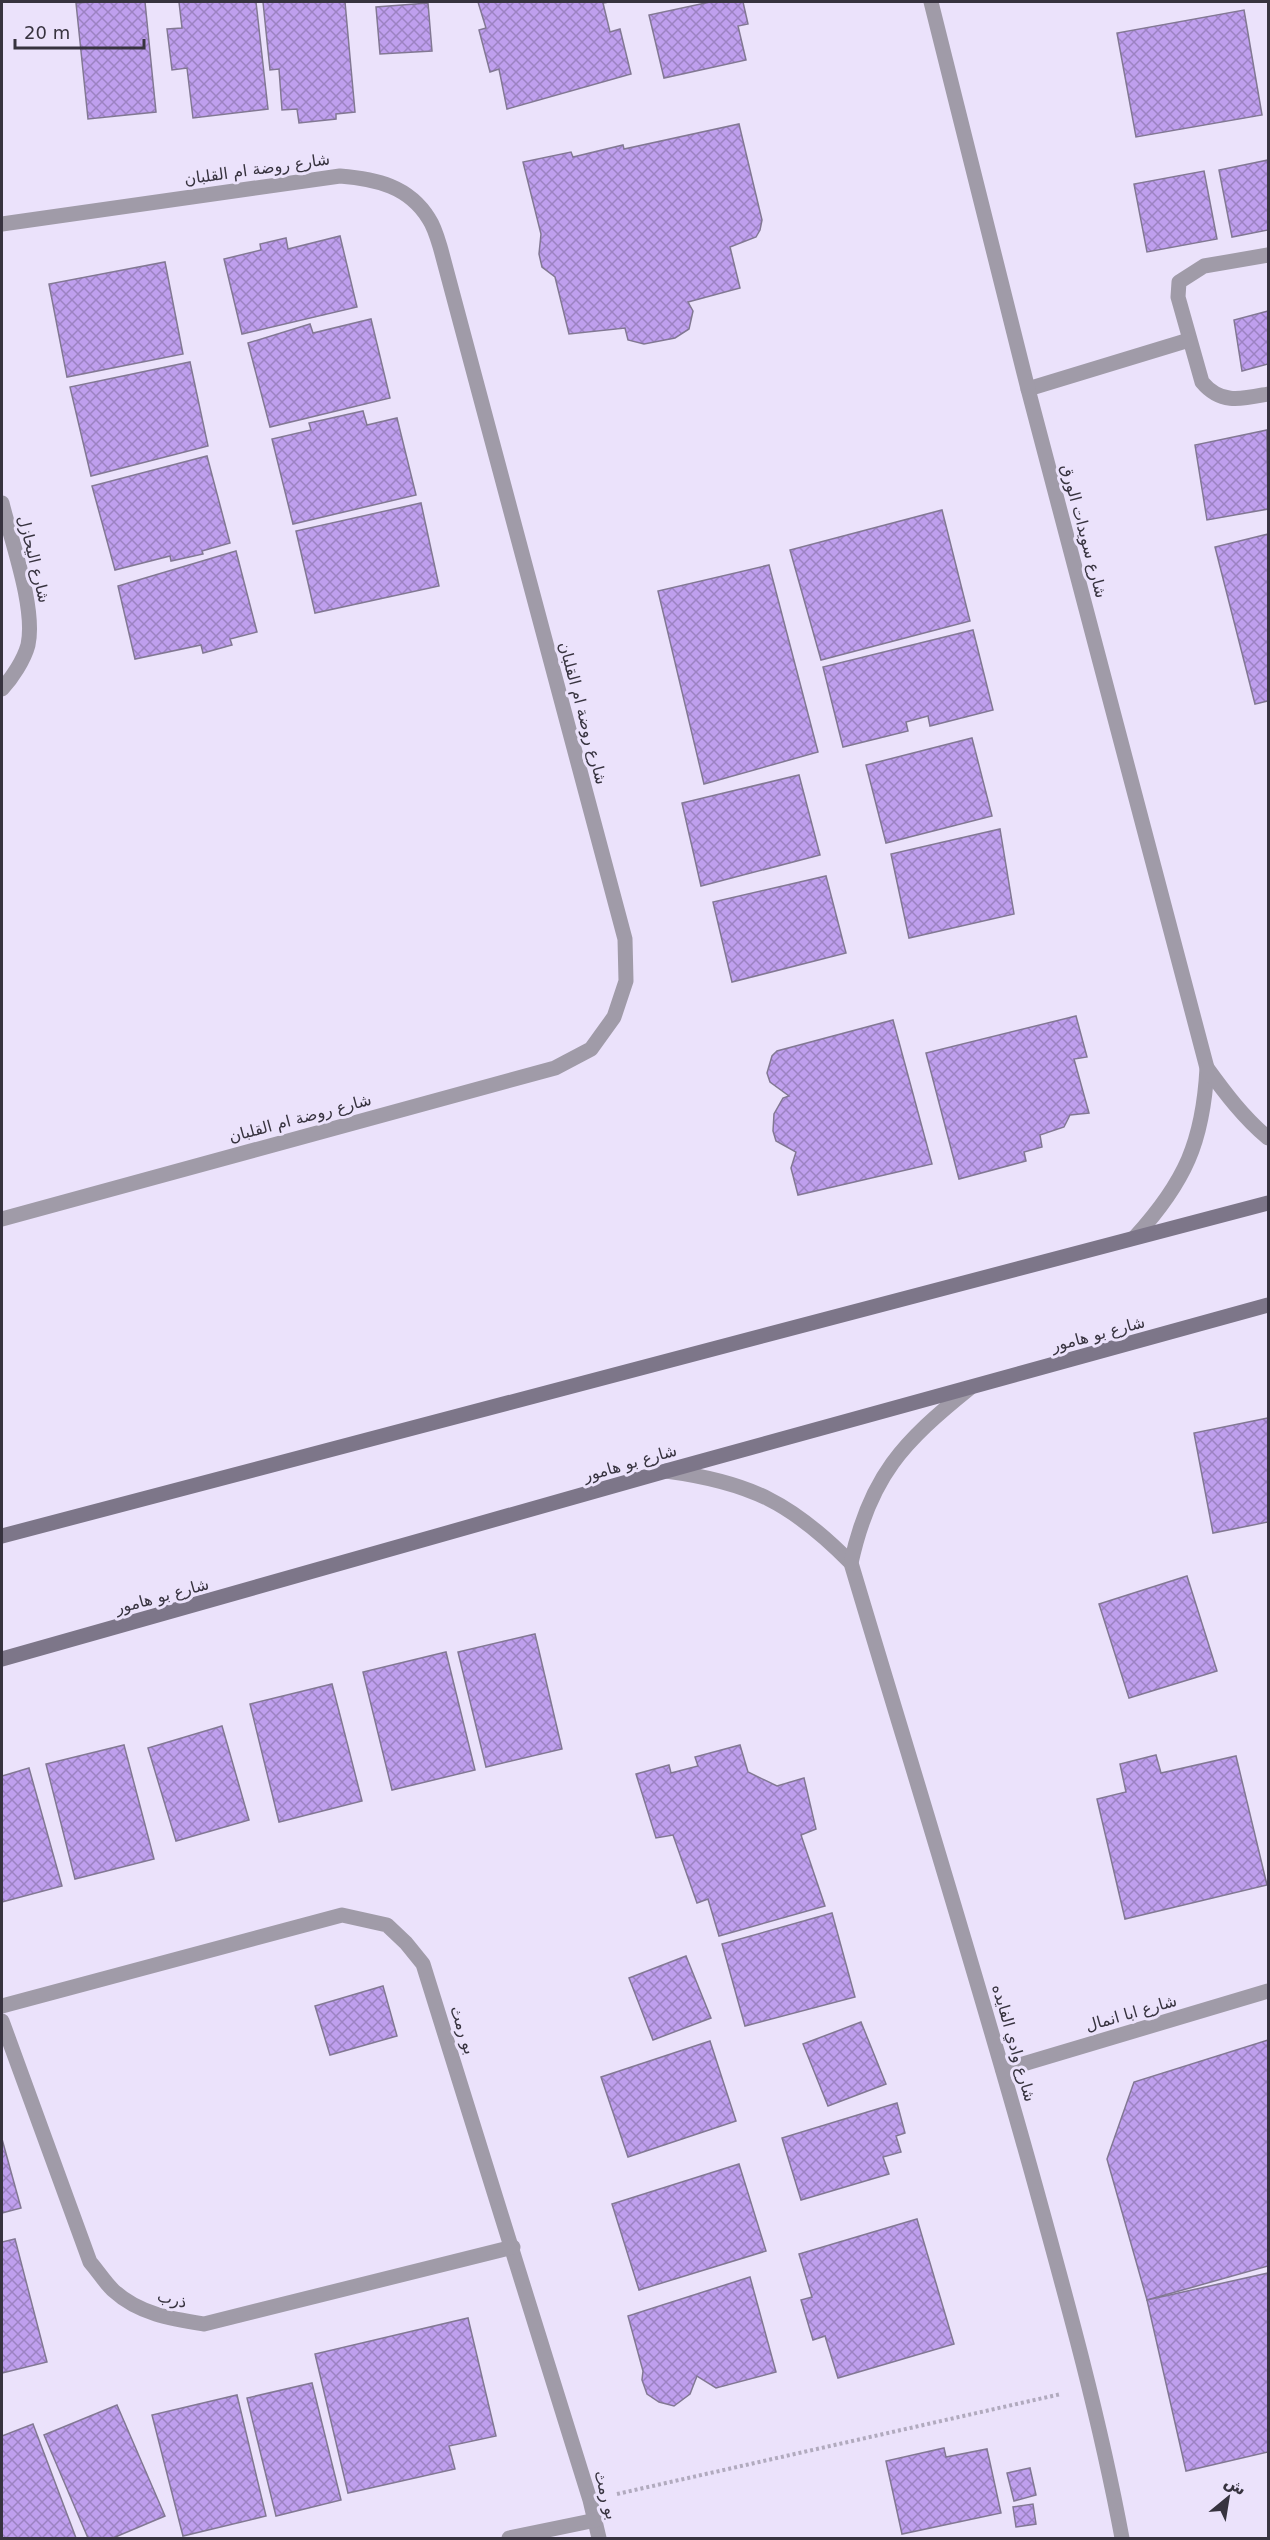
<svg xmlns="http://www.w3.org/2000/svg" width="1270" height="2540" viewBox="0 0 1270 2540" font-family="'DejaVu Sans',Vazirmatn,sans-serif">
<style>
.building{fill:url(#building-cross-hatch);stroke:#827893;stroke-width:1.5}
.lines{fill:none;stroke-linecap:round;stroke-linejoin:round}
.path{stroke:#b1aabe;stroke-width:4;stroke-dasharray:3 3;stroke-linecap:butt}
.lane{stroke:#a09ba8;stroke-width:15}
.street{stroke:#a09ba8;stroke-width:15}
.secondary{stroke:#7d7689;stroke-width:15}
.labels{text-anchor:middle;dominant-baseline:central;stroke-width:6;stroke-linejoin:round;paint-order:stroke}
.street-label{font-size:16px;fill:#37333f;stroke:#ebe2fb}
</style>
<defs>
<pattern id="building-cross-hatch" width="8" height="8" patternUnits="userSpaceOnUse" patternTransform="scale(1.5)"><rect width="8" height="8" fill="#bf9fee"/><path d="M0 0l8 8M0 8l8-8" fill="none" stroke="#9c82c2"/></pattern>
</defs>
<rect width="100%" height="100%" fill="#ebe2fb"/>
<g class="building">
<polygon points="91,2 145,2 156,112 88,119 76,3"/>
<polygon points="179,2 256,2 268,109 193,118 187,68 172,70 167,29 182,28"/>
<polygon points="263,2 345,2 355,112 336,114 336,119 299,123 297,109 282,110 279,69 270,70"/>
<polygon points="478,2 609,2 603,3 610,32 620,29 631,74 507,109 499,69 490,72 479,30 486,28"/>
<polygon points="710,2 743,2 748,24 738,26 746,60 664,78 649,15"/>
<polygon points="428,3 432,51 380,54 376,7"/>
<polygon points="1244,10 1262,115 1136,137 1117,33"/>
<polygon points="739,124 762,220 760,230 756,237 730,247 740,288 688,302 693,311 689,329 675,338 644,344 628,340 625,328 569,334 555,277 542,267 539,254 541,234 523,162 571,152 573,157 623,145 624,149"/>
<polygon points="1268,160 1268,230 1232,237 1219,170"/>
<polygon points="1204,171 1217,239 1147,252 1134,184"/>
<polygon points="340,236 357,307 242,334 224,259 261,250 260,244 286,238 288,249"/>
<polygon points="165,262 183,354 67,377 49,284"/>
<polygon points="1268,311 1268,364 1242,371 1234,320"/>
<polygon points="371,319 390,398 270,427 248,343 310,324 313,333"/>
<polygon points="190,362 208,446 91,476 70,387"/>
<polygon points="363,411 367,425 397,418 416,495 293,524 272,439 311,430 309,423"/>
<polygon points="1267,430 1268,509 1207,520 1195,445"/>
<polygon points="207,456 230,543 202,551 203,554 171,561 170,556 115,570 92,486"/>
<polygon points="421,503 439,586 315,613 296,531"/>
<polygon points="942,510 970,621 821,660 790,550"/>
<polygon points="1268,534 1268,701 1255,704 1215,547"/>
<polygon points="236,551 257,632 230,639 232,645 203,653 201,645 135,659 118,586"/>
<polygon points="769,565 818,752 704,784 658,591"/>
<polygon points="973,630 993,710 930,726 928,716 906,722 908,731 843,747 823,667"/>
<polygon points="972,738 992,816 886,843 866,765"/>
<polygon points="799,775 820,855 701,886 682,803"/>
<polygon points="1000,829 1014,914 909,938 891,854"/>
<polygon points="826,876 846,953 732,982 713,902"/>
<polygon points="1076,1016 1087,1057 1074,1059 1089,1113 1070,1115 1064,1127 1040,1135 1042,1147 1024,1152 1026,1161 959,1179 926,1053"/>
<polygon points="893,1020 932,1164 798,1195 791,1168 796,1152 776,1141 773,1131 774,1114 783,1098 789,1096 770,1082 767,1073 772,1056 777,1051"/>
<polygon points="1268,1418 1268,1522 1213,1533 1194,1433"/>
<polygon points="1187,1576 1217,1671 1129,1698 1099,1604"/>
<polygon points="535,1634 562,1749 486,1767 458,1652"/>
<polygon points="446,1652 475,1770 392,1790 363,1672"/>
<polygon points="332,1684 362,1801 279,1822 250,1704"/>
<polygon points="222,1726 249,1820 176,1841 148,1748"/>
<polygon points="124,1745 154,1859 75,1879 46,1764"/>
<polygon points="740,1745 748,1772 777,1786 804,1778 816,1829 801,1835 825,1906 719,1936 708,1899 697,1903 673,1835 656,1838 636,1774 669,1765 671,1773 698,1766 695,1757"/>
<polygon points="1156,1755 1161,1773 1236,1756 1267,1885 1125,1919 1097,1799 1126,1792 1120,1764"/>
<polygon points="29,1768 62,1886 2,1902 2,1776"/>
<polygon points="832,1913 855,1997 745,2026 722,1944"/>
<polygon points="686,1956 711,2018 653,2040 629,1978"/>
<polygon points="383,1986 397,2036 330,2055 315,2006"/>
<polygon points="861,2022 886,2084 828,2106 803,2044"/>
<polygon points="1268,2040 1268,2266 1147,2300 1107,2159 1134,2082"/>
<polygon points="710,2041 736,2121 628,2157 601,2077"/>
<polygon points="897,2103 905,2133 896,2136 901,2152 883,2157 889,2174 801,2200 782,2138"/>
<polygon points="2,2139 21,2208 2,2213"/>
<polygon points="739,2164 766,2251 639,2290 612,2204"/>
<polygon points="917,2219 954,2344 838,2378 825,2336 813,2340 801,2300 812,2297 799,2254"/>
<polygon points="15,2239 47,2362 2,2373 2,2242"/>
<polygon points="1268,2273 1268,2452 1186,2471 1147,2300"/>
<polygon points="750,2277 776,2372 716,2388 697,2376 690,2394 674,2406 659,2402 647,2394 642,2380 643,2371 628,2316"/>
<polygon points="468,2318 496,2436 449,2446 455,2469 348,2493 315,2354"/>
<polygon points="312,2383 341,2500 276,2516 247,2398"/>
<polygon points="237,2395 266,2516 183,2536 152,2415"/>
<polygon points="117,2405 165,2516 113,2538 88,2538 44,2435"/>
<polygon points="33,2424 76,2538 2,2538 2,2436"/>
<polygon points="944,2448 946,2457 987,2449 1001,2513 902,2534 886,2461"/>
<polygon points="1030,2468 1036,2495 1014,2501 1007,2473"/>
<polygon points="1033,2504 1036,2524 1016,2527 1013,2507"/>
</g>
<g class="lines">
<polyline class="path" points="617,2494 1061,2394"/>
<g class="lane">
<path d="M1268,255l-64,11 -25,16 -1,15 24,85c19,23 40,17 66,12"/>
<polyline points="1028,389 1189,340"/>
</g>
<g class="street">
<path d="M931,2l97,387 179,679c-4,74 -22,114 -72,169"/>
<path d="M2,224l338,-48c36,3 69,10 89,43 6,9 9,21 12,31l184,689 1,42 -12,36 -23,32 -36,19 -553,151"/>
<path d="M2,503c9,37 34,105 26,142 -4,15 -16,33 -26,44"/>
<path d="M1207,1068c18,25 37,50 61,70"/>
<path d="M666,1471c84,11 126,32 185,92 62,208 127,415 185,625 32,116 64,232 86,350"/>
<path d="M851,1563c19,-87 52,-121 119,-175"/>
<polyline points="2,2006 342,1915 387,1925 406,1943 423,1964 590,2500 599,2538"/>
<path d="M2,2021l88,241c8,9 15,21 24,29 25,23 58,28 90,33l309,-77"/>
<polyline points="1003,2070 1268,1991"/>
<polyline points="509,2538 596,2520"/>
</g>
<g class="secondary">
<polyline points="2,1536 1268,1203"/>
<polyline points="2,1659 666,1471 1268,1305"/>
</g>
</g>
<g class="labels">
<g class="street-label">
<text transform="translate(257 169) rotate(-8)">شارع روضة ام القلبان</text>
<text transform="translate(1084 531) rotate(75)">شارع سويدات الورق</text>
<text transform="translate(34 559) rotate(76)">شارع اليحازل</text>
<text transform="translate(583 713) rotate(75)">شارع روضة ام القلبان</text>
<text transform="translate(300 1118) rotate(-15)">شارع روضة ام القلبان</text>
<text transform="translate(1098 1334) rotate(-15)">شارع بو هامور</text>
<text transform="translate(630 1463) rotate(-16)">شارع بو هامور</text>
<text transform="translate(162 1596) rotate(-15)">شارع بو هامور</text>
<text transform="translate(1131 2013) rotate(-16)">شارع ابا انمال</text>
<text transform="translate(463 2030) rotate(72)">بو رمث</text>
<text transform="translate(1014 2043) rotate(74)">شارع وادي الفايده</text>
<text transform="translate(172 2299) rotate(14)">ذرب</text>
<text transform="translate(606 2495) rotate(75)">بو رمث</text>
</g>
</g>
<rect width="1270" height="2540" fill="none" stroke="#37333f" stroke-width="6"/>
<g transform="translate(1228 2498) rotate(30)" stroke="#ebe2fb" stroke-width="4.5" paint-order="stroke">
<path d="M0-4.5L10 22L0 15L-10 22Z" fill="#37333f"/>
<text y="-9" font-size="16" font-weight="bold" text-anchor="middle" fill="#37333f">ش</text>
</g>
<path d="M15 39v9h129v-9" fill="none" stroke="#37333f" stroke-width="3"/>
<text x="24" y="39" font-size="18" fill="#37333f" stroke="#ebe2fb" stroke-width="4.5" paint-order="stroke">20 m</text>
</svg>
